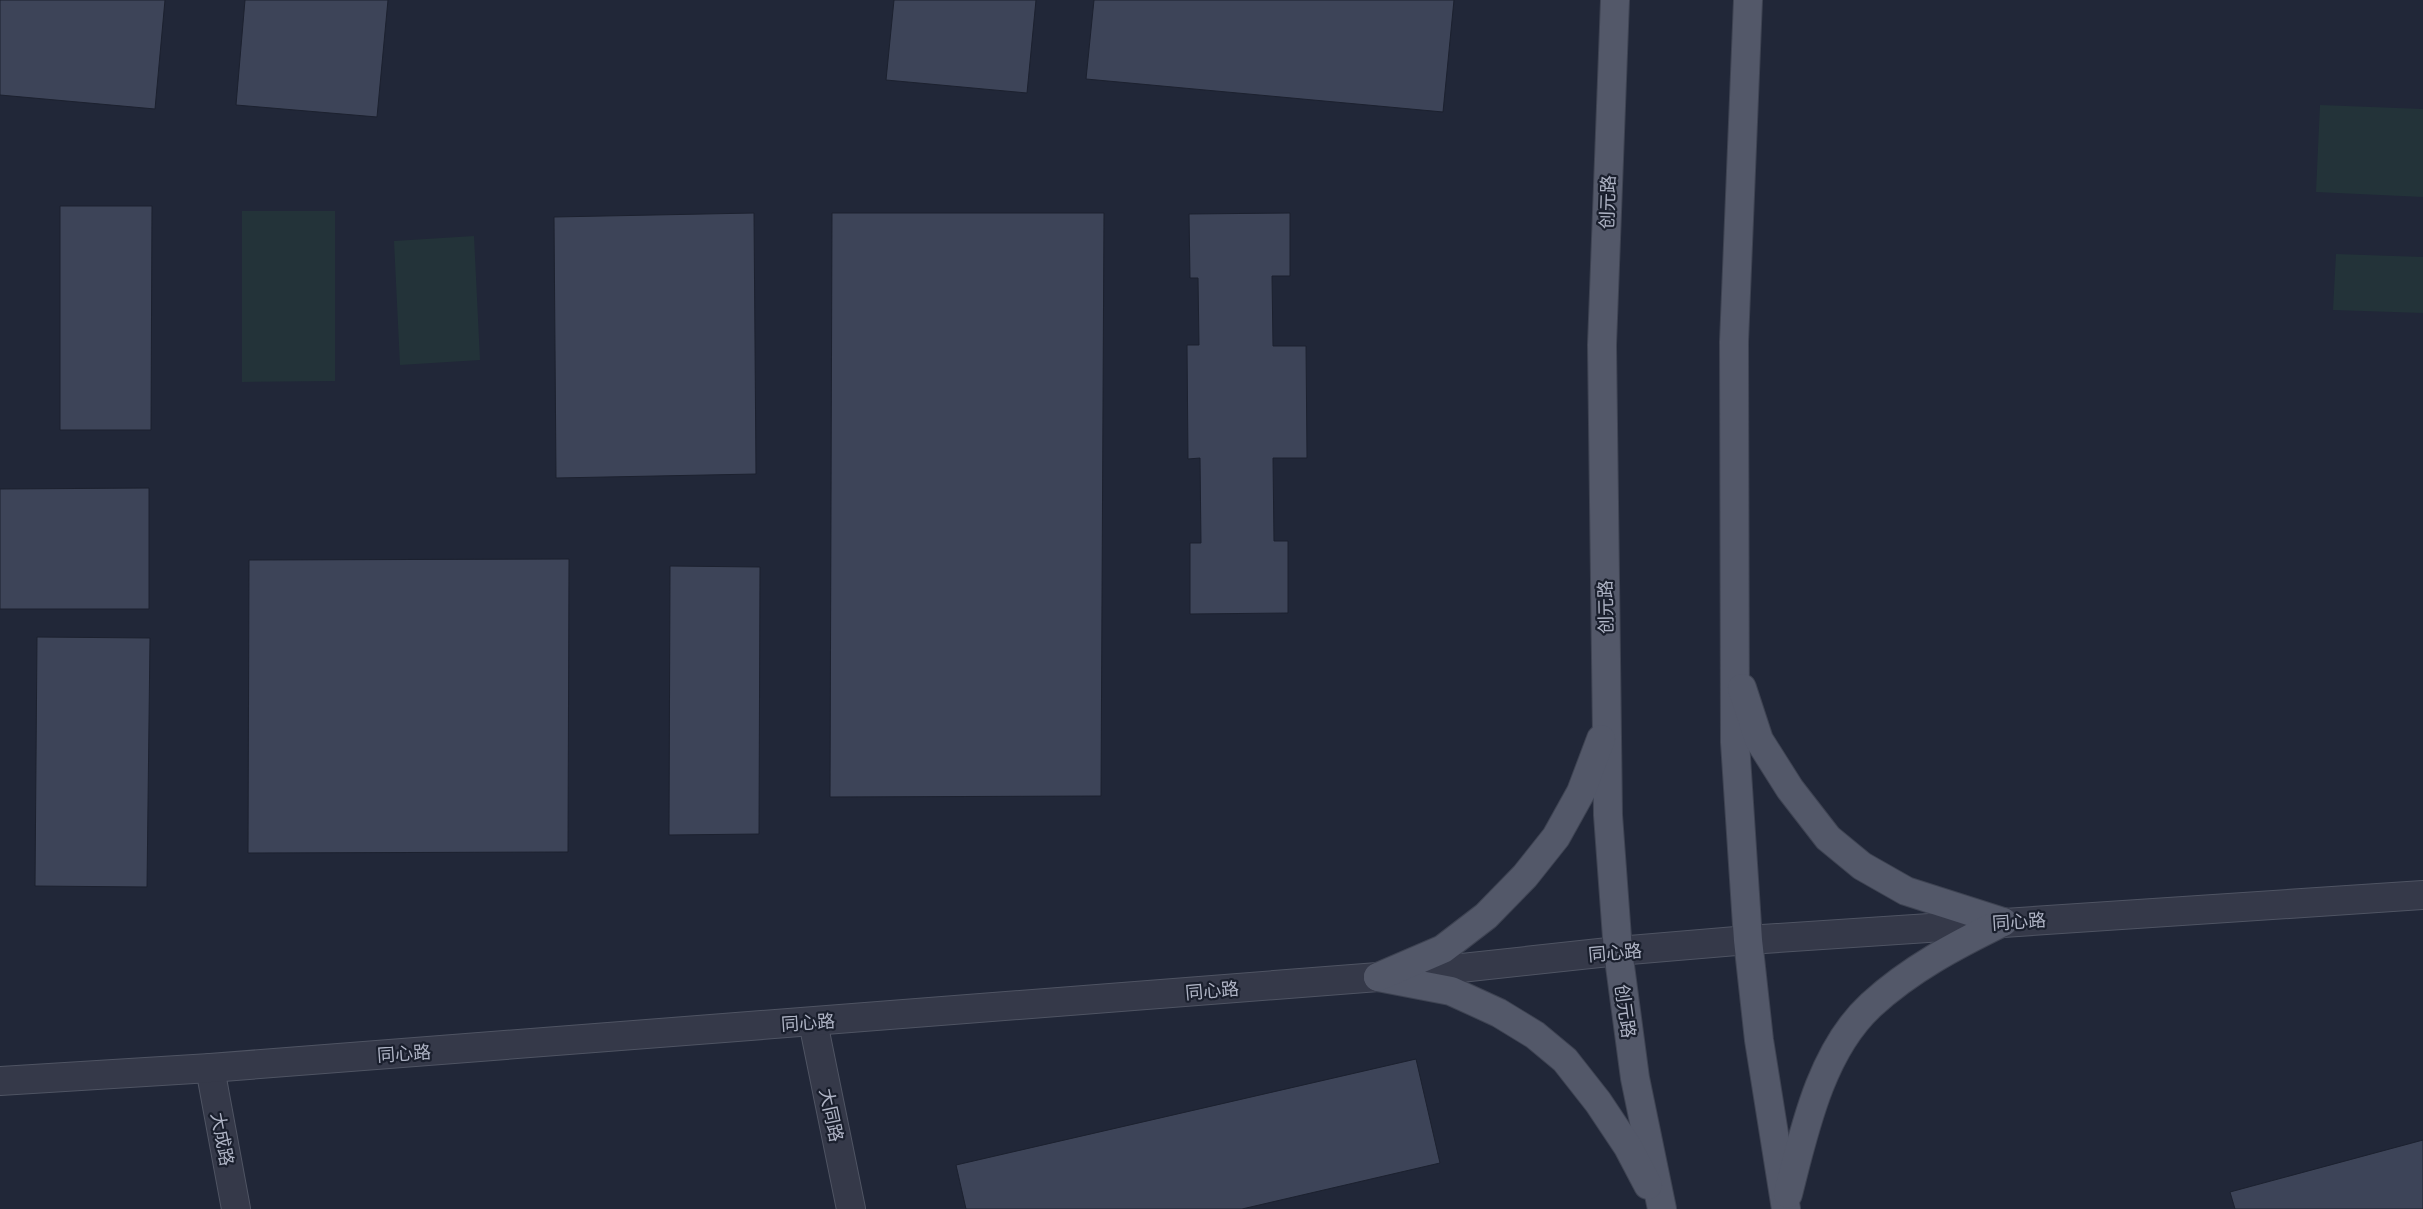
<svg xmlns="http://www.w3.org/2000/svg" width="2423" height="1209" viewBox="0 0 2423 1209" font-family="'Exo 2','Noto Sans SC',sans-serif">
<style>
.green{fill:#233339}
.building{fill:#3d4458;stroke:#1c212f}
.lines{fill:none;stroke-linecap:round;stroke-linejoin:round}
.minor-casing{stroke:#4f5463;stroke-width:30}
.tertiary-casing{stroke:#4f5463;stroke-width:30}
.primary-casing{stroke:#3e4352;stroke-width:30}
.minor{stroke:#353949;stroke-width:28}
.tertiary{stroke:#353949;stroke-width:28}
.primary{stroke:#535869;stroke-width:28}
.labels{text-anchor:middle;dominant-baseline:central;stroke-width:4.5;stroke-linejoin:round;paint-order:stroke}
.street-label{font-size:18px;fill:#afb4c5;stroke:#1a1f2d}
</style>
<rect width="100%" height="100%" fill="#212738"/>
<g class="green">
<polygon points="2320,105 2423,109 2423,197 2316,192"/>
<polygon points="242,211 335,211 335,381 242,382"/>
<polygon points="474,236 480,360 400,365 394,241"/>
<polygon points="2336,254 2423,257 2423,313 2333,310"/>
</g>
<g class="building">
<polygon points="0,0 165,0 155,109 0,95"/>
<polygon points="245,0 388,0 377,117 236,105"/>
<polygon points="894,0 1036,0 1027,93 886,80"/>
<polygon points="1094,0 1454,0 1443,112 1086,79"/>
<polygon points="60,206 152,206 151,430 60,430"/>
<polygon points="754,213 756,474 556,478 554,217"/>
<polygon points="832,213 1104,213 1101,796 830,797"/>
<polygon points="1290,213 1290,276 1272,276 1273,346 1306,346 1307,458 1273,458 1274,541 1288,541 1288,613 1190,614 1190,543 1201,543 1200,458 1188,459 1187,345 1199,345 1198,278 1190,278 1189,214"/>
<polygon points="149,488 149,609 0,609 0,489"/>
<polygon points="569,559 568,852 248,853 249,560"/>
<polygon points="670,566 760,567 759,834 669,835"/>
<polygon points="37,637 150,638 147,887 35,886"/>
<polygon points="1416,1059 1440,1163 1242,1209 966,1209 956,1165"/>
<polygon points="2423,1140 2423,1209 2235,1209 2230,1192"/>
</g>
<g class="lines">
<defs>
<g id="minor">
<polyline points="813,1022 851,1209"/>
<polyline points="210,1068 236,1209"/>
</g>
<polyline id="tertiary" points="0,1081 210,1068 1378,977 1618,951 1748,940 2423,895"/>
<g id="primary">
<polyline points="1615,0 1602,345 1608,815 1618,951 1635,1078 1662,1209"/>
<polyline points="1748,0 1734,342 1735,742 1748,940 1759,1040 1786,1209"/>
<polyline points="1742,688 1759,740 1790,789 1828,838 1862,866 1906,891 2003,922"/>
<polyline points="1378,977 1451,991 1499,1013 1535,1035 1565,1060 1598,1102 1628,1147 1648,1185"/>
<polyline points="1378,977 1443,949 1486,916 1525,876 1556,837 1581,792 1601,739"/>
<path d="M1788,1194c16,-63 33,-143 83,-189 39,-36 85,-60 132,-83"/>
</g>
</defs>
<use href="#minor" class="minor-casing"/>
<use href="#tertiary" class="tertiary-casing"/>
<use href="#primary" class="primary-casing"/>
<use href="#minor" class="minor"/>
<use href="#tertiary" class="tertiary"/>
<use href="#primary" class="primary"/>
</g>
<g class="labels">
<g class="street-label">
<text transform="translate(1607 202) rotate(-88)">创元路</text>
<text transform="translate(1605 607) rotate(-91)">创元路</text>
<text transform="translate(2019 921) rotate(-4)">同心路</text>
<text transform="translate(1615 952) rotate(-5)">同心路</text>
<text transform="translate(1212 990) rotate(-5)">同心路</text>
<text transform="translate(1626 1011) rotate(82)">创元路</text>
<text transform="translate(808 1022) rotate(-4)">同心路</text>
<text transform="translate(404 1053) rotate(-4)">同心路</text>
<text transform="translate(832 1115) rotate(78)">大同路</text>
<text transform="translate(223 1139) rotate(79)">大成路</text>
</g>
</g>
</svg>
